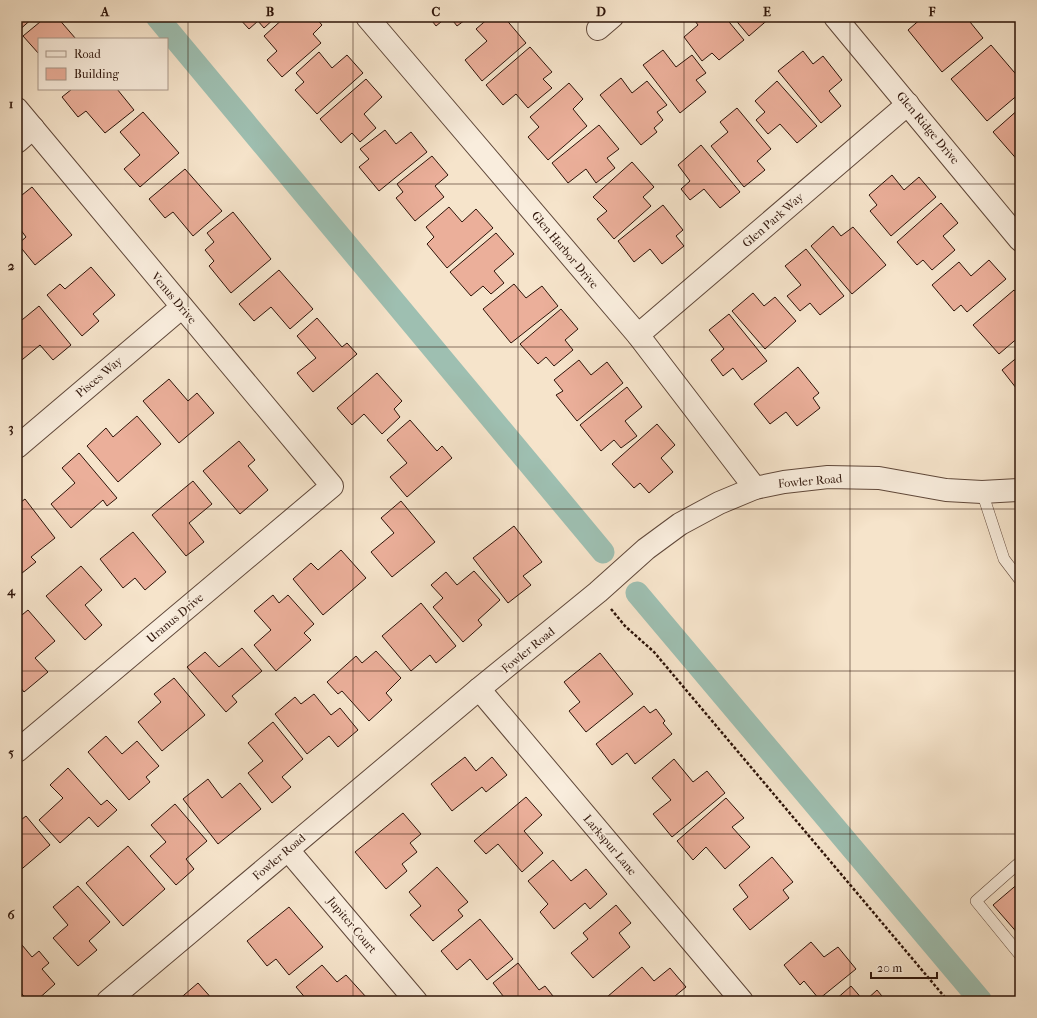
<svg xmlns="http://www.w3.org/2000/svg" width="1037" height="1018" viewBox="0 0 1037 1018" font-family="'IM FELL French Canon',serif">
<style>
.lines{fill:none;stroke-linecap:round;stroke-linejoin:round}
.canal{stroke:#9ebfb1;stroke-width:23}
.building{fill:#ebaf9a;stroke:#2e1409}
.service-casing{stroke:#60483a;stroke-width:12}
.minor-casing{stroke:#60483a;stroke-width:24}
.path{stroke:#2e1409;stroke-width:2.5;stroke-dasharray:3 2;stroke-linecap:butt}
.service{stroke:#f9eddd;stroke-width:11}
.minor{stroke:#f9eddd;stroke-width:22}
.grid{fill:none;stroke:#2e1409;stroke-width:1;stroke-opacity:0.55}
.labels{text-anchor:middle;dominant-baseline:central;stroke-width:3.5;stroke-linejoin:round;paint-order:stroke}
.street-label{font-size:12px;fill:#2e1409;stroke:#f9eddd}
.neatline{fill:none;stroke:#2e1409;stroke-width:1.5}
.grid-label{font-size:13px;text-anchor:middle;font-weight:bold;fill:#2e1409}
</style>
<rect width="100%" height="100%" fill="#f6e4cb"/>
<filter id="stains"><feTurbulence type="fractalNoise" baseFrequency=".005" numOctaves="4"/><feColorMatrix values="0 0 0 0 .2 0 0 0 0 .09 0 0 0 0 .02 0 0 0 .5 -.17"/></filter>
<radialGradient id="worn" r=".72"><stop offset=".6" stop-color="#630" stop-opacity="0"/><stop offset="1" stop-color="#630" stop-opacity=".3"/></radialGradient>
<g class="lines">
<g class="canal">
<polyline points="157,17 603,552"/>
<polyline points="637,593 981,1001"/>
</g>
</g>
<g class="building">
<polygon points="17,17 34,17 17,32"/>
<polygon points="46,17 57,17 76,39 39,39 39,54 23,36"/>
<polygon points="238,17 276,17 264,28 258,21 249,29"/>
<polygon points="285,17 315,17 322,25 313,34 321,43 282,77 267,60 277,51 264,36"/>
<polygon points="429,17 447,17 436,26"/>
<polygon points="450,17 469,17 457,26"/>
<polygon points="490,17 504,17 526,43 482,81 465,60 487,41 476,29"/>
<polygon points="692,17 725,17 744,40 719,60 712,53 702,61 684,37 698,25"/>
<polygon points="733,17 771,17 749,36"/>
<polygon points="923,17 966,17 983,38 942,72 908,30"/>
<polygon points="991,45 1020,79 1020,93 987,121 951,79"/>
<polygon points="530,47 552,72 543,79 552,88 528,108 516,94 503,105 486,85"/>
<polygon points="663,50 676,67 692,55 706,73 696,80 706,92 680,113 643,65"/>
<polygon points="803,51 813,64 823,56 842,80 829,91 841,106 821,123 778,71"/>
<polygon points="319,52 332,68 347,55 363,73 317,114 295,90 304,82 296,73"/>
<polygon points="621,78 632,93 647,81 667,105 657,112 663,120 654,128 657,132 641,145 600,95"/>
<polygon points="366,79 382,97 364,114 376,128 360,142 352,133 341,143 320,119"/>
<polygon points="777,81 817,126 797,143 780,124 768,134 756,120 765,112 755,101"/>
<polygon points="569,83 583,99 573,109 587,126 548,160 528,137 539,127 530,117"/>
<polygon points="72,89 117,89 134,110 105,133 86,111 78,117 62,97"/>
<polygon points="737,108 771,149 757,161 765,170 744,187 711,146 728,132 720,122"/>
<polygon points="1020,108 1020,163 993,132"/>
<polygon points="143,112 179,153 140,187 124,169 140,155 120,132"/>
<polygon points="599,125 619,149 607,158 615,168 596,183 586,169 568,183 552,163"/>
<polygon points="385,130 396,144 411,132 427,152 379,191 359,167 369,159 360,149"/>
<polygon points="701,145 740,192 720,208 704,189 690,200 681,189 690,181 678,165"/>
<polygon points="432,156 448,175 435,186 444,197 415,221 396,198 403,192 397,184"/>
<polygon points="632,162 654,187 643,197 651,206 614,239 597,219 607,211 593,197"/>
<polygon points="185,169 222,211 193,236 173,212 165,218 149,199"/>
<polygon points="892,175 904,190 919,177 936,197 891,236 870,211 877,205 869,195"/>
<polygon points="32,187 72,235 35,265 18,244 26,237 17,225 17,221 21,218 17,213 17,199"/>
<polygon points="941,203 958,223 943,236 955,250 932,270 923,260 917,265 897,242"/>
<polygon points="663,205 683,230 676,236 684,246 662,264 650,249 634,262 618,241"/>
<polygon points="449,207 462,222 476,209 493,228 447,268 427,244 434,237 426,227"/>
<polygon points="233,212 271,259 231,293 209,266 214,261 205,250 214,242 207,233"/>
<polygon points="833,226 841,236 853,227 886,265 852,294 811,246"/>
<polygon points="496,233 514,254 494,271 504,283 491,294 483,286 471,296 450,272"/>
<polygon points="806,249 844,296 820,315 810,303 800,311 787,296 801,285 785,266"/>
<polygon points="989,260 1006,279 967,312 961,305 954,311 932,285 959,262 971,276"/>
<polygon points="91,267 115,295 93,314 99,321 82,336 47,295 60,284 65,289"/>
<polygon points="279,270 313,309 290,329 271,307 254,321 239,304"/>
<polygon points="514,284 526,298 542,286 558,306 511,343 483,309"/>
<polygon points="1014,290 1020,297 1020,319 1018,321 1020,323 1020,336 999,354 973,325"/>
<polygon points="753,293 764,306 775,297 796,321 765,349 732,311"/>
<polygon points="39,306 71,345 53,360 40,345 17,364 17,324"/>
<polygon points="561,309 578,329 565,340 573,350 554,366 546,357 538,364 520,344"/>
<polygon points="729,314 767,361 742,380 733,368 723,376 711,360 724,349 709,330"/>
<polygon points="317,318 342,347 347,343 357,354 313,392 297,373 316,358 297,336"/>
<polygon points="1020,355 1020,393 1002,370"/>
<polygon points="579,360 591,375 607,362 623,383 577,421 556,395 563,391 554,380"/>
<polygon points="798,367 819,393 813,398 820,408 797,426 786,412 770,424 754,404"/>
<polygon points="377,373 402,401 394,409 400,417 382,434 364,414 352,425 337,408"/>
<polygon points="169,379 188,401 197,393 214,413 179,443 143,401"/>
<polygon points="627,387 642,407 625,421 637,436 621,448 614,440 601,451 580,425"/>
<polygon points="137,416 161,444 118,482 87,446 106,428 113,437"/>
<polygon points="410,420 437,451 442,446 452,458 407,497 390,477 407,463 387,440"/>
<polygon points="657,424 675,445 661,458 673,472 649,493 640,483 634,488 612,464"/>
<polygon points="239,441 255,460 248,466 268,490 240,514 203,471"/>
<polygon points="79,453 117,498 107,506 103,500 71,528 51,504 75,483 62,468"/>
<polygon points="193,481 212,504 189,523 204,542 186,556 152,515"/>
<polygon points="25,499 55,538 31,557 36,562 17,577 17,505"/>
<polygon points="401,501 435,542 392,577 371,552 394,533 381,518"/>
<polygon points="514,526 542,562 523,576 531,585 508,603 473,558"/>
<polygon points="133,532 166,572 145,590 135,578 123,588 100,559"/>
<polygon points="341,550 366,578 323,615 293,579 311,563 318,570"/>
<polygon points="81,566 102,590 85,605 102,625 85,640 46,596"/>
<polygon points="474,571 500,600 478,620 482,625 463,642 433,607 443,598 431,585 446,572 457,585"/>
<polygon points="273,595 279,603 288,595 314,624 304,633 311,640 276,671 254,645 271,630 254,611"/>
<polygon points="421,603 456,646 436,663 430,655 411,671 382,636"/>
<polygon points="28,610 55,641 35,658 48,672 24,692 17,683 17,619"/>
<polygon points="242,648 262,671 232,696 237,702 226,712 187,667 205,652 219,667"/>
<polygon points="376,651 401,678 386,693 392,700 369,721 342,691 338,694 327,682 356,656 362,663"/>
<polygon points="600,653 633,694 586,732 569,711 580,702 564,682"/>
<polygon points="174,678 205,715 162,751 138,722 161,702 154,694"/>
<polygon points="314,694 331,715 340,708 358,730 338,747 329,736 307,754 275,714 295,697 301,704"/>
<polygon points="644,706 650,713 656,709 665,721 663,723 672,734 635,764 627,753 612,765 596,744"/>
<polygon points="273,722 303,759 282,777 291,787 272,803 248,773 263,761 248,743"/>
<polygon points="106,736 122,754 137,741 159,766 146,777 150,782 129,800 88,752"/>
<polygon points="465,757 476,771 492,757 507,775 486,792 482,787 452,811 431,784"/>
<polygon points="674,759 693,782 707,771 725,793 672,837 653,814 671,800 652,778"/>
<polygon points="68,768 101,805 107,800 117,810 98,827 89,817 60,843 39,820 63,798 50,785"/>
<polygon points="208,779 222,798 240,783 261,809 218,844 183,799"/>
<polygon points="526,797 542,815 524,831 543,853 522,872 498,844 486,854 474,841"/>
<polygon points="726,798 744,818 732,827 750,847 725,869 706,847 693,860 677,841"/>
<polygon points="175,804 207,841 186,859 194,869 176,885 150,856 166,842 151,825"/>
<polygon points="403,813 421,834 410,843 417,852 402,864 407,871 386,889 355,852"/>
<polygon points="26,816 50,845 17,873 17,823"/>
<polygon points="128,846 165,889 123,926 86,883"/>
<polygon points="772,857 793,882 783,890 789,898 750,930 733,909 748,897 739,885"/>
<polygon points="553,860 571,881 586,869 607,894 590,909 585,903 554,929 540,912 548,904 528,881"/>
<polygon points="437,867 468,902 458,910 463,916 433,941 410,915 421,906 409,892"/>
<polygon points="1020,882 1020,936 993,905"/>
<polygon points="78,886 110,922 89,941 97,950 78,966 53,938 68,925 53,907"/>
<polygon points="616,905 631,923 619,933 630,947 593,978 571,953 588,939 583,933"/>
<polygon points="289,907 323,947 289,975 276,959 267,966 247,941"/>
<polygon points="480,919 513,959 487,980 470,959 457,970 441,951"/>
<polygon points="17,939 32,957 39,951 49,963 42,969 55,984 36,1001 28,1001 17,988"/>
<polygon points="811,942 824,957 838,947 856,969 819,999 804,981 800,985 784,965"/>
<polygon points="518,963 539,990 545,986 553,996 547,1001 507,1001 493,983"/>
<polygon points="322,965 337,982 346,975 367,998 363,1001 308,1001 296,987"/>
<polygon points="642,967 654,981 670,968 686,987 669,1001 611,1001 607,997"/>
<polygon points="198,983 214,1001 177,1001"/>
<polygon points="851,986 864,1001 834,1001"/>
<polygon points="877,990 886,1001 865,1001"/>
</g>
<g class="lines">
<defs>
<g id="service">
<polyline points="982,492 1004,559 1020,580"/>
<polyline points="1020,862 976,901 1020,955"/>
</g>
<g id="minor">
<polyline points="367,17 638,335 755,488"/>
<polyline points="835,17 1020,240"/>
<polyline points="598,29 612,17"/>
<polyline points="17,109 332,486 17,751"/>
<polyline points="17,142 33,128"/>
<polyline points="638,335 908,104"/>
<polyline points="17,447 182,307"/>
<polyline points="479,689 742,1001"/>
<polyline points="288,850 416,1001"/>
<polyline points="108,1001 479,689 598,592 646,549 680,524 719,503 755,488 784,482 828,477 879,478 946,490 982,492 1020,490"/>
</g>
</defs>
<use href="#service" class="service-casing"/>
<use href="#minor" class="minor-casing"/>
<polyline class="path" points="611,609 625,626 654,652 948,1001"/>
<use href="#service" class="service"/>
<use href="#minor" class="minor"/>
</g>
<path class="grid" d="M188,17v984M353,17v984M518,17v984M684,17v984M850,17v984M17,184h1003M17,347h1003M17,509h1003M17,671h1003M17,834h1003"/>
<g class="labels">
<g class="street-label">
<text transform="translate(928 128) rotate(50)">Glen Ridge Drive</text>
<text transform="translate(773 220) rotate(-41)">Glen Park Way</text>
<text transform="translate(565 250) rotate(50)">Glen Harbor Drive</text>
<text transform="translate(174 298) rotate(50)">Venus Drive</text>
<text transform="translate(99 377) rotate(-40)">Pisces Way</text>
<text transform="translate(810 481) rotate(-5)">Fowler Road</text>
<text transform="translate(175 618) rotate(-40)">Uranus Drive</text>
<text transform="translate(528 650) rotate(-39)">Fowler Road</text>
<text transform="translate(610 845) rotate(50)">Larkspur Lane</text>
<text transform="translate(279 857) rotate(-40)">Fowler Road</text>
<text transform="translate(352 925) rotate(50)">Jupiter Court</text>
</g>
</g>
<rect width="1037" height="1018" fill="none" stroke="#f6e4cb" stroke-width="44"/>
<rect x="38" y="38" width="130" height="52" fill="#f9eddd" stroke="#a89688"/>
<rect x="46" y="51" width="20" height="6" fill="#f9eddd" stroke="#a89688"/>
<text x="74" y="58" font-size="12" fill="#2e1409">Road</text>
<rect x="46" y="68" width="20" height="12" fill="#ebaf9a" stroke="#a89688"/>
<text x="74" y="78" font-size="12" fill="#2e1409">Building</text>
<path d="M871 972v6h66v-6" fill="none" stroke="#2e1409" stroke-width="2"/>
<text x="877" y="972" font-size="12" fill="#2e1409" stroke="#f9eddd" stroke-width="3" paint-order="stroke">20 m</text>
<rect x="22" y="22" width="993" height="974" class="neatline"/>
<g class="grid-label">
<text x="105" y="16">A</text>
<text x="270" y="16">B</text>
<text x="436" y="16">C</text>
<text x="601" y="16">D</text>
<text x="767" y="16">E</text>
<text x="932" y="16">F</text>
<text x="11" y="108">1</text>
<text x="11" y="270">2</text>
<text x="11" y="432">3</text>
<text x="11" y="595">4</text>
<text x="11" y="757">5</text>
<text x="11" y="919">6</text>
</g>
<rect width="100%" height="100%" filter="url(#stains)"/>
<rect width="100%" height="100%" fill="url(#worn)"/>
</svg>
